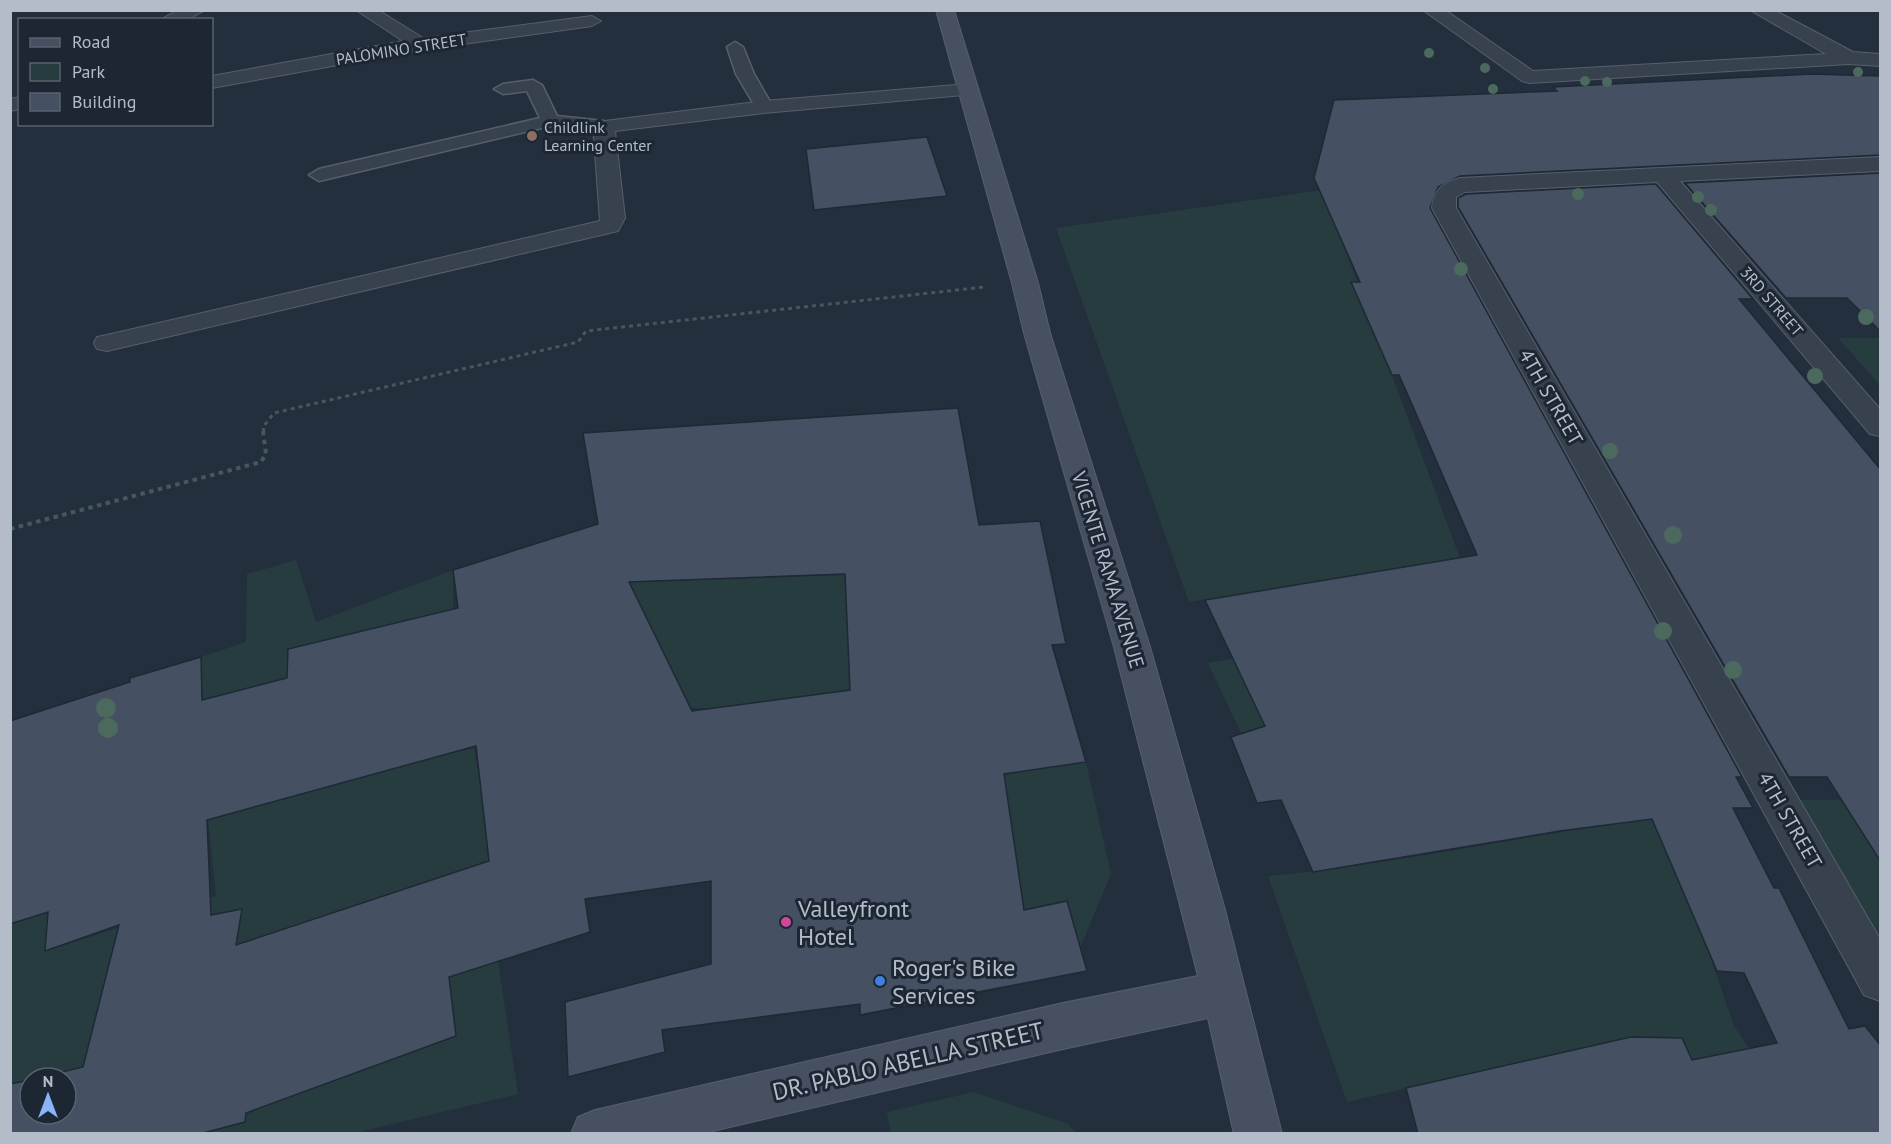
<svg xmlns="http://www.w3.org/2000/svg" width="1891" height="1144" viewBox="0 0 1891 1144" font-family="'PT Sans',sans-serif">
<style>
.green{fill:#263c3f;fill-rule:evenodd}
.building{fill:#455162;stroke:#1f2835;stroke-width:1.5;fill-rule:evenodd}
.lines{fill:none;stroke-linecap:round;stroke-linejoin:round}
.lane-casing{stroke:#565f6c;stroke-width:3}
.street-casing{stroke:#565f6c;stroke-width:2}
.secondary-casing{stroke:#565f6c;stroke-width:2}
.path-far1{stroke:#44595c;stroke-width:3;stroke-dasharray:4 4;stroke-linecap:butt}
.path{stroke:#44595c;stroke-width:4;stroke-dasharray:4.5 4.5;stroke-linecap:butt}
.lane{fill:#38414e;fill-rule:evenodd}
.street{fill:#38414e;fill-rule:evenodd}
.secondary{fill:#465061;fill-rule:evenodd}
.tree{fill:#4b6a5d}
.education-dot{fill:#8d6e63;stroke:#1d2633;stroke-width:2}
.hotel-dot{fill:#d1479c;stroke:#1d2633;stroke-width:2}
.shop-dot{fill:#3f7fe0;stroke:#1d2633;stroke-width:2}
.labels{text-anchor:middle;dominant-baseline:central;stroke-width:6;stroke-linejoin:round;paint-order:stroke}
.far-street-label{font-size:16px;fill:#b4bcc9;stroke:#1d2633}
.far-poi-label{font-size:16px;fill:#b4bcc9;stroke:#1d2633;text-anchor:start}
.street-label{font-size:20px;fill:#b4bcc9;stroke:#1d2633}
.near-poi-label{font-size:24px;fill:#b4bcc9;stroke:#1d2633;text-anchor:start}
.near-street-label{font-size:24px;fill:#b4bcc9;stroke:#1d2633}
</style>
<rect width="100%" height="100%" fill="#242f3e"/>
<g class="green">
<polygon points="1323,190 1460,558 1189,602 1056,228"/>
<polygon points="1838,338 1880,338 1880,385"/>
<polygon points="296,560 316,622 453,570 453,679 387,625 288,649 287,678 203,720 201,657 246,642 247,574"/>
<polygon points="845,575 851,690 712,708 691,708 629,582"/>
<polygon points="1353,637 1384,694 1241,733 1208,663"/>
<path d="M474,748l9,53 15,160 20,133 -164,39h-343l-1,-209 38,-12 -2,39 170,-55 -9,-87zM30,1078h36v36h-36z"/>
<polygon points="1086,762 1111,874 1080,948 1067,902 1024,910 1007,796 925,785"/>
<polygon points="1797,800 1842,800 1880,862 1880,942"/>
<path d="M1663,818l71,208 64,95 -75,12 -41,-95 -51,-1 -284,65 -79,-226c132,-12 263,-43 395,-58z"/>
<polygon points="974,1092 1068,1124 1076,1133 891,1133 887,1112"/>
</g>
<g class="building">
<polygon points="1811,74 1881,76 1881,155 1460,176 1438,187 1430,208 1742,777 1736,777 1753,808 1733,808 1774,888 1779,888 1849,1029 1865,1026 1881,1046 1881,1134 1418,1134 1406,1088 1631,1037 1682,1038 1692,1060 1777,1043 1744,973 1717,971 1652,819 1560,831 1313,872 1281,800 1257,803 1231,737 1265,726 1205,600 1477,555 1411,402 1399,375 1392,375 1351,282 1360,282 1314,178 1334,100 1557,91 1553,87"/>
<polygon points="927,137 947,196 814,210 806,149"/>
<polygon points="1881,173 1881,332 1847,298 1786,298 1685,183"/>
<polygon points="1656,184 1753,299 1739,299 1881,470 1881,862 1827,777 1789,777 1458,207 1458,198 1466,194"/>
<path d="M958,408l21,117 61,-4 26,123 -14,1 34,117 -82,12 20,136 43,-9 20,70 -227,44v-11l-198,26 3,22 -97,25 -3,-75 146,-38v-83l-126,18 5,33 -141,45 7,59 -210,77 -1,9 -46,12h-189v-50l20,-4v34h36v-36h-29l46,-11 36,-142 -74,26 3,-39 -38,12v-203l120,-39v-4l71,-21 1,43 85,-22 1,-29 170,-41 -5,-38 145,-46 -15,-91zM845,574l5,116 -158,21 -63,-129zM476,746l13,115 -253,84 6,-36 -31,6 -4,-95z"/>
</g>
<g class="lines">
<defs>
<g id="lane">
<polygon points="735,42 743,47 754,74 773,107 770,111 758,111 736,74 727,47"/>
<polygon points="533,80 542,85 557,116 604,121 613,126 604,131 550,126 319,181 309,175 319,169 540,118 527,91 503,94 494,89 503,84"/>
</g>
<g id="street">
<polygon points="178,10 205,10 187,20 160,20"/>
<polygon points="356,10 378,10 423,38 592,16 601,21 592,26 420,50 212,88 212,76 403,41"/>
<polygon points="1423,10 1445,10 1533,71 1826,54 1750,10 1774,10 1853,52 1880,54 1880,66 1849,64 1529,83 1522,81"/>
<polygon points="968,84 975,86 978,90 975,94 764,113 615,131 625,218 618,231 107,351 97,349 94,343 97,337 107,335 600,221 593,126 597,122 764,101"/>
<polygon points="20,97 20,109 10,111 10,99"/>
<path d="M1880,157v14l-200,10 200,228v27l-10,-2 -213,-252 -192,10 -9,5v11l424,731v62l-16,-6 -432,-787c2,-18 10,-25 28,-30z"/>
</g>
<polygon id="secondary" points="936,10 954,10 1038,283 1050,333 1150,647 1225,910 1282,1134 1234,1134 1208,1018 1063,1049 700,1134 571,1134 578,1117 595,1110 1063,1003 1198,976 1114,647 1024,333 1012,283"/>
</defs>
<use href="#lane" class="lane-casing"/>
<use href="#street" class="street-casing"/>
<use href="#secondary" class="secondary-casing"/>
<polyline class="path-far1" points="264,432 263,427 274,413 578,342 586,331 984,287"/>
<polyline class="path" points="10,529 261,462 266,454 263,431"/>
<use href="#lane" class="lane"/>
<use href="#street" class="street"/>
<use href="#secondary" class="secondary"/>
</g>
<g class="tree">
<circle cx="1429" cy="53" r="5"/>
<circle cx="1485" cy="68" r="5"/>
<circle cx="1858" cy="72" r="5"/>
<circle cx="1585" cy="81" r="5"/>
<circle cx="1607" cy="82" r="5"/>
<circle cx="1493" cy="89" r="5"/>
<circle cx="1578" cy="194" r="6"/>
<circle cx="1698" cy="197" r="6"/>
<circle cx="1711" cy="210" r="6"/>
<circle cx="1461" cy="269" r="7"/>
<circle cx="1866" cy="317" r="8"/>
<circle cx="1815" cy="376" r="8"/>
<circle cx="1610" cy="451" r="8"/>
<circle cx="1673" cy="535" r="9"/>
<circle cx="1663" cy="631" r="9"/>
<circle cx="1733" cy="670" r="9"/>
<circle cx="106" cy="708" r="10"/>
<circle cx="108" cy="728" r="10"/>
</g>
<circle class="education-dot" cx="532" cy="136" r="6"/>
<circle class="hotel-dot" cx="786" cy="922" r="6"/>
<circle class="shop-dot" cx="880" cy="981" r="6"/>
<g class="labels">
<g class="far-street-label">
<text transform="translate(401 49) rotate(-9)">PALOMINO STREET</text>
<text transform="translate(1772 301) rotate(49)">3RD STREET</text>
</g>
<g class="far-poi-label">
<text x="544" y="127">Childlink<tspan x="544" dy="18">Learning Center</tspan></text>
</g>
<g class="street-label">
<text transform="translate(1551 397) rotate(60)">4TH STREET</text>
<text transform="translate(1108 570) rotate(73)">VICENTE RAMA AVENUE</text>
<text transform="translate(1790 820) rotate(60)">4TH STREET</text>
</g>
<g class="near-poi-label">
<text x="798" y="908">Valleyfront<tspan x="798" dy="28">Hotel</tspan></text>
<text x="892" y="967">Roger's Bike<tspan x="892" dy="28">Services</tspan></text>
</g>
<g class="near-street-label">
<text transform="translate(908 1061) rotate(-13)">DR. PABLO ABELLA STREET</text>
</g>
</g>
<rect width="1891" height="1144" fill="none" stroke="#b4bcc9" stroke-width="24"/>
<rect x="18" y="18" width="195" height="108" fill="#1d2633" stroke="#59626f" stroke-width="1.5"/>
<rect x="30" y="38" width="30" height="9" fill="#465061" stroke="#59626f" stroke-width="1.5"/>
<text x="72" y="48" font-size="18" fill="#b4bcc9">Road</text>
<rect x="30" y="63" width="30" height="18" fill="#263c3f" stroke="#59626f" stroke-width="1.5"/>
<text x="72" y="78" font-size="18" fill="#b4bcc9">Park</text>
<rect x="30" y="93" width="30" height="18" fill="#455162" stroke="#59626f" stroke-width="1.5"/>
<text x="72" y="108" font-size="18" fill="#b4bcc9">Building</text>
<g transform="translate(48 1096)"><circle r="28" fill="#1d2633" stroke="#59626f" stroke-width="1.5"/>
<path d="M0-4.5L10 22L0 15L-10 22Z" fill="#8ab4f8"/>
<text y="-9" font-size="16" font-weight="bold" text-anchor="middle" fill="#b4bcc9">N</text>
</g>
</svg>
